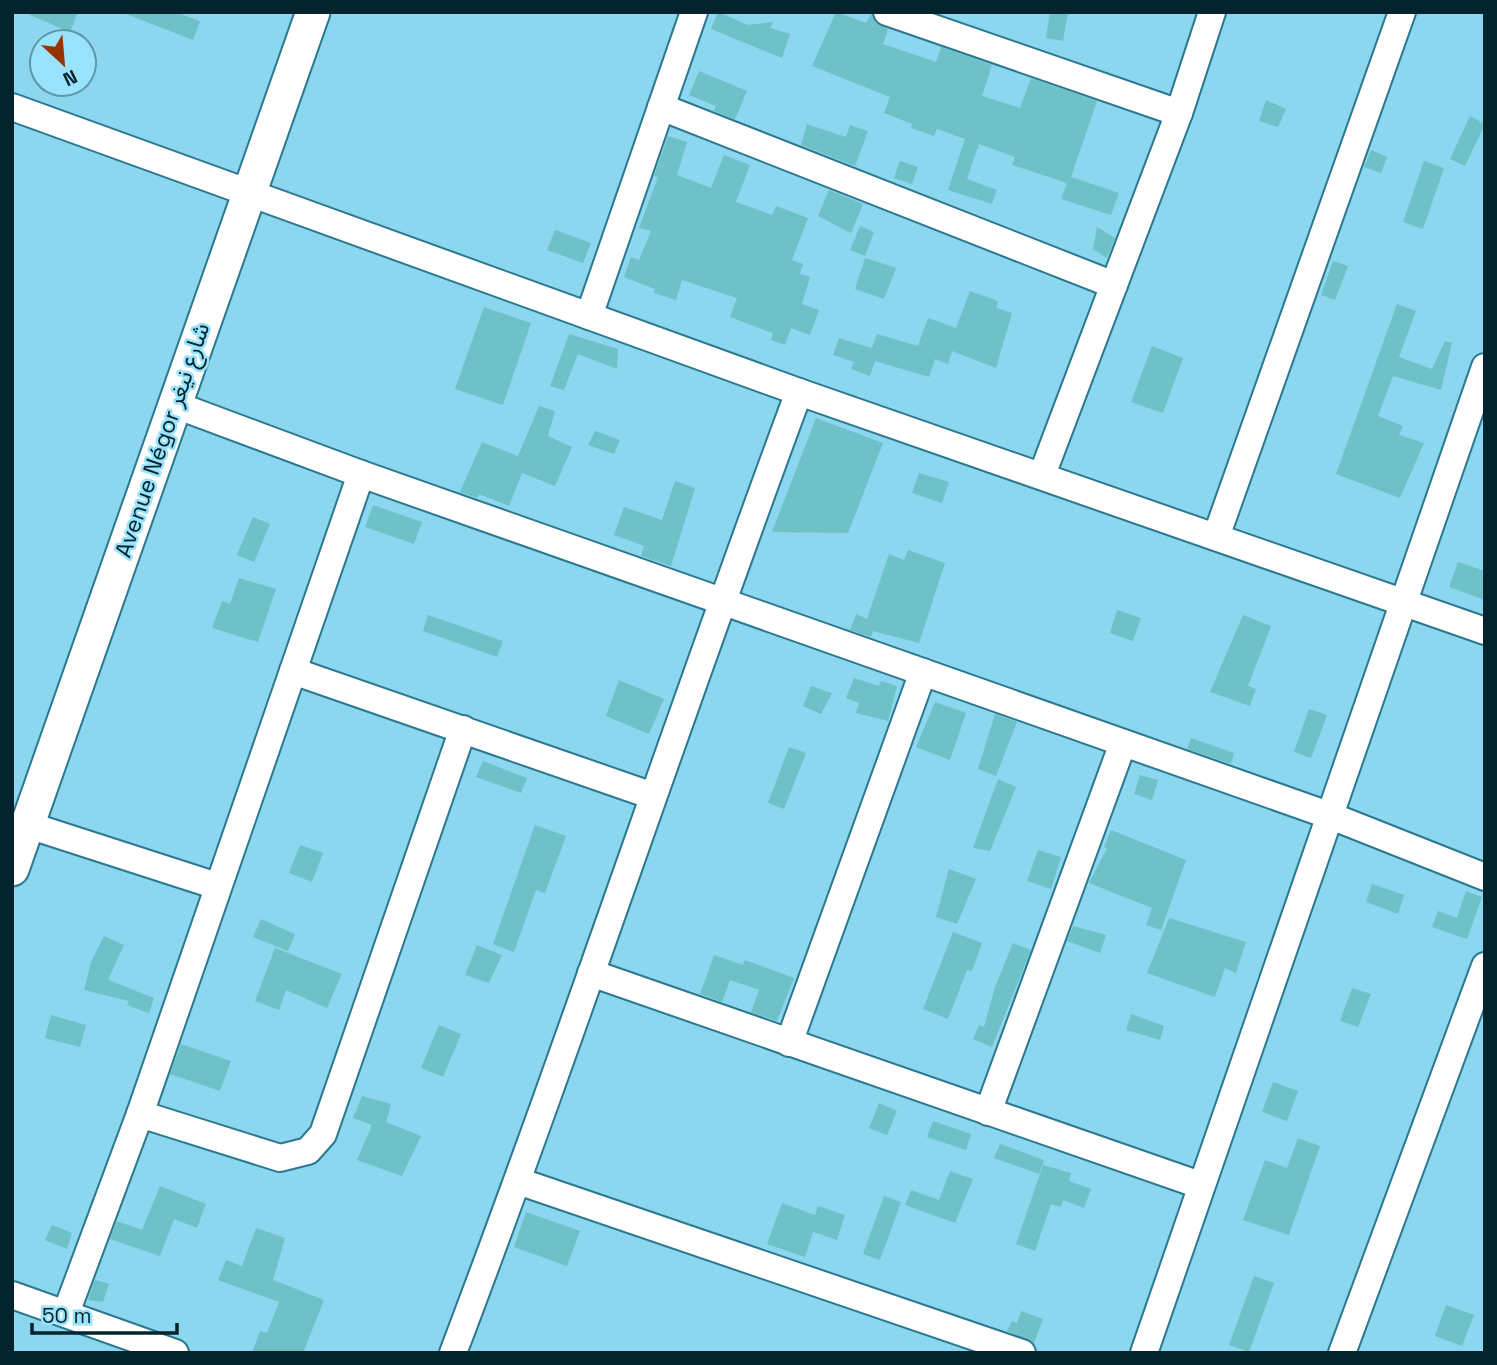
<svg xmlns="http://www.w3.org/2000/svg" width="1497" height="1365" viewBox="0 0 1497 1365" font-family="'Space Grotesk','Noto Sans Arabic',sans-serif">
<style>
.building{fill:#6ec1c7}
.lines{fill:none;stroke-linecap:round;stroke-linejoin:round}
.minor-casing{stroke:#2b788f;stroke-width:30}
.major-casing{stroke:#2b788f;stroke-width:37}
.minor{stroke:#fff;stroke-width:26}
.major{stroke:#fff;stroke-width:33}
.labels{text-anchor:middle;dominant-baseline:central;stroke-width:5;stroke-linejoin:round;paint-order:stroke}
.street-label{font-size:23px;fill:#03232d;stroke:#99e4fc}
</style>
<rect width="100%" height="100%" fill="#8cd6ef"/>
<g class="building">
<polygon points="23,12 78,12 70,32"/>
<polygon points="121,12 175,12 200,21 193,40"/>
<polygon points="718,12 748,25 773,22 770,28 790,34 782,58 711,29"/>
<polygon points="836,12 866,23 872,12 876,23 888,29 883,44 936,62 941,47 992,65 982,96 1020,108 1031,78 1097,101 1071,177 1119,193 1111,215 1061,199 1067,183 1012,165 1015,157 979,144 967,179 997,190 992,204 948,190 965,139 937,129 934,136 911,128 912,124 884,113 890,97 812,66"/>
<polygon points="1050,12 1068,12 1063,41 1046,38"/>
<polygon points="699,71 747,91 735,119 714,111 716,106 689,95"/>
<polygon points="1266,100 1286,109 1278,127 1259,121"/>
<polygon points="1470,116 1485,124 1465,166 1450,159"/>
<polygon points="807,124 846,137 850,125 868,131 855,166 801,145"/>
<polygon points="668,136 687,142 677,175 711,188 724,155 750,165 736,202 772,215 776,206 808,218 792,260 803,264 800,274 810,277 802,304 819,310 810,335 791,328 785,345 771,340 773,333 730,317 737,298 682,280 676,300 654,293 655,289 624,277 631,257 639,260 651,231 639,228 658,177 654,176"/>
<polygon points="1371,150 1387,157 1381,173 1364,167"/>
<polygon points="900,161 918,167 912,184 894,178"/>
<polygon points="1424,161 1444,168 1423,229 1403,222"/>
<polygon points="829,190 863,204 851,233 818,216"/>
<polygon points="860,226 874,232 865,256 850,250"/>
<polygon points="1097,227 1115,238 1107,258 1093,249"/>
<polygon points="555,230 591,243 583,263 547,250"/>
<polygon points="865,258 896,268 884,299 855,289"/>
<polygon points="1333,261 1348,266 1335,300 1321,295"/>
<polygon points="970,291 998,301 996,308 1012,313 996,368 952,351 948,364 935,359 929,377 875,361 870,376 851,369 854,362 833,355 839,338 872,348 877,334 918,346 928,318 956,328"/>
<polygon points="1397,304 1416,311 1399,357 1432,369 1445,341 1452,343 1441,390 1393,376 1378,416 1403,426 1399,435 1424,443 1400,498 1336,474"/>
<polygon points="484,307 531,323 503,405 455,389"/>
<polygon points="569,334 618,349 617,369 578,354 564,390 550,386"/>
<polygon points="1152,346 1183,358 1163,413 1131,402"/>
<polygon points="539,406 555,411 548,436 572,447 555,486 522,473 509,506 479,494 477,498 460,492 482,442 518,456"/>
<polygon points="816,418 883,443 848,533 772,532"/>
<polygon points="595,431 620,440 614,454 588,445"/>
<polygon points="919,473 949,482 942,503 912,493"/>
<polygon points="675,481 695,488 671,566 641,556 644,546 614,535 624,507 662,520"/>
<polygon points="373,505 422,522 414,544 365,527"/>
<polygon points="253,517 270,524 254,562 237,555"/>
<polygon points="908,550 945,563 919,643 873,631 871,637 850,630 856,614 867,619 889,554 904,560"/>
<polygon points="1458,562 1485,571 1485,600 1449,587"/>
<polygon points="239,578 276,589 258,642 212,628 222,601 230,604"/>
<polygon points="1117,610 1141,618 1133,641 1110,633"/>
<polygon points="428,615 503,641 497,657 423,631"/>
<polygon points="1243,615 1271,626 1248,686 1256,689 1250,706 1210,692"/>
<polygon points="854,678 879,686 881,681 897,686 888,721 856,713 859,703 846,698"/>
<polygon points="619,680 664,699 649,734 606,716"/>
<polygon points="811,686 832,693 821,714 803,706"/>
<polygon points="935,702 966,713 950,760 916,747"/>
<polygon points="1309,709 1327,715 1311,758 1294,752"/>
<polygon points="995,714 1017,722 996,776 978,769"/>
<polygon points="1191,738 1234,753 1231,764 1187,749"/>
<polygon points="789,747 806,753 784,809 768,803"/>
<polygon points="483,761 527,778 521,793 476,777"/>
<polygon points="1140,775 1158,780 1152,800 1134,794"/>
<polygon points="998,779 1016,787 990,851 973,848"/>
<polygon points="535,825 566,836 545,893 536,890 514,952 493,944"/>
<polygon points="1111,830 1186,860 1161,930 1146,925 1152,908 1089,883 1107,848 1104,847"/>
<polygon points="300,845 323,853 312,882 289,873"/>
<polygon points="1038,850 1061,857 1051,889 1027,881"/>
<polygon points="949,869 976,879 957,924 936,917"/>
<polygon points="1372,884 1404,895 1398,914 1366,902"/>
<polygon points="1466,891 1482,897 1467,939 1432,927 1438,911 1457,918"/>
<polygon points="1169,918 1246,942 1236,973 1225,968 1215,997 1147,973"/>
<polygon points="261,919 295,934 288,951 253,937"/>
<polygon points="1073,926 1106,935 1100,953 1067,941"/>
<polygon points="953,932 982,943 972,971 967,970 948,1019 923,1009"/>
<polygon points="104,936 124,945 108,980 154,998 149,1013 127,1005 129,1001 84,990 91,962"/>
<polygon points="1013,943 1031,950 992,1047 973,1039 979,1025 984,1027 995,987"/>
<polygon points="477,945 502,955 489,983 465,975"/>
<polygon points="275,948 342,974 327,1008 286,990 279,1010 255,1001"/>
<polygon points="714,955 743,965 745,960 794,978 777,1021 751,1012 759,990 730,980 722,1002 700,994"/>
<polygon points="1352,988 1371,994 1358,1027 1340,1021"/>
<polygon points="1131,1014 1164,1026 1160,1040 1126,1030"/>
<polygon points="51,1015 86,1025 80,1047 45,1038"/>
<polygon points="439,1025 461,1034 443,1077 421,1068"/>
<polygon points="181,1044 231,1061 220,1091 170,1074"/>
<polygon points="1273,1082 1298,1091 1287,1121 1262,1112"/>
<polygon points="362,1096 391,1104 386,1122 421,1136 402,1176 357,1160 372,1125 353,1118"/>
<polygon points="879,1103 897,1111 887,1135 869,1128"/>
<polygon points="933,1121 971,1134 966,1150 927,1137"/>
<polygon points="1298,1138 1320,1146 1289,1235 1243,1220 1265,1160 1287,1168"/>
<polygon points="1000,1144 1044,1160 1039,1174 994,1158"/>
<polygon points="1043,1165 1071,1173 1069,1181 1091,1189 1084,1208 1063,1200 1061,1207 1051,1204 1035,1251 1016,1244"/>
<polygon points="950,1171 973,1179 955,1223 905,1205 911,1190 939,1200"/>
<polygon points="160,1186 206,1204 197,1228 174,1219 160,1256 110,1239 117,1221 142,1230"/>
<polygon points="884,1196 901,1202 880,1260 863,1254"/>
<polygon points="782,1203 815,1215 818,1206 845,1215 837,1240 813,1232 805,1257 767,1244"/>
<polygon points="526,1212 580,1231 567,1266 514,1247"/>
<polygon points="52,1225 72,1233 67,1249 45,1240"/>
<polygon points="256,1228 285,1238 273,1280 324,1300 303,1353 252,1353 260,1331 267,1333 279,1302 218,1280 226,1260 242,1266"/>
<polygon points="1254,1276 1274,1283 1249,1352 1229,1345"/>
<polygon points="95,1280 109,1284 103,1302 88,1300"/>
<polygon points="1446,1305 1474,1315 1462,1346 1435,1336"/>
<polygon points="1021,1311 1043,1319 1034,1343 1007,1331 1012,1321 1017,1323"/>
</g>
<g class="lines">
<defs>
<g id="minor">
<polyline points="887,12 1179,113"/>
<polyline points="12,107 799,392 1485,631"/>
<polyline points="661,107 1114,285"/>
<polyline points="589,316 694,12"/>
<polyline points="173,404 361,474 1331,816 1485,877"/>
<polyline points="1042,475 1179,113 1212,12"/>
<polyline points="1216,537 1402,12"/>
<polyline points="293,671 653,796"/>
<polyline points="28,825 217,886"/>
<polyline points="591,973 1200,1185"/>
<polyline points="789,1043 923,672"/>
<polyline points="988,1112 1123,743"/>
<polyline points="140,1114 280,1158 308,1151 323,1134 463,729"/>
<polyline points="518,1181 1022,1353"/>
<polyline points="12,1295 175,1353"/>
<polyline points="66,1313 140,1114 361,474"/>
<path d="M453,1353c121,-319 227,-642 346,-961"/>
<polyline points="1144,1353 1485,367"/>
<polyline points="1342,1353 1485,966"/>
</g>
<polyline id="major" points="12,869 313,12"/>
</defs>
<use href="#minor" class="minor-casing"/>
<use href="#major" class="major-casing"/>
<use href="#minor" class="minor"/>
<use href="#major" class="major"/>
</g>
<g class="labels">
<g class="street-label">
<text transform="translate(162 440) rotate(-71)">Avenue Négor شارع نيغر</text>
</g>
</g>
<rect width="1497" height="1365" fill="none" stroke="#03232d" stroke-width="28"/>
<g transform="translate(63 63) rotate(154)"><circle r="33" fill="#99e4fc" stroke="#5d97a9" stroke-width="2"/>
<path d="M0-5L12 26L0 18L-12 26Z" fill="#973300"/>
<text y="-10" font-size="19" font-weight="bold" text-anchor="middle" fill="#03232d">N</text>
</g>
<path d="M32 1323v10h145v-10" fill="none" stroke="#03232d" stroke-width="3.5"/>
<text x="42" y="1323" font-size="21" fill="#03232d" stroke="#99e4fc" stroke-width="5" paint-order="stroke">50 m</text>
</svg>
